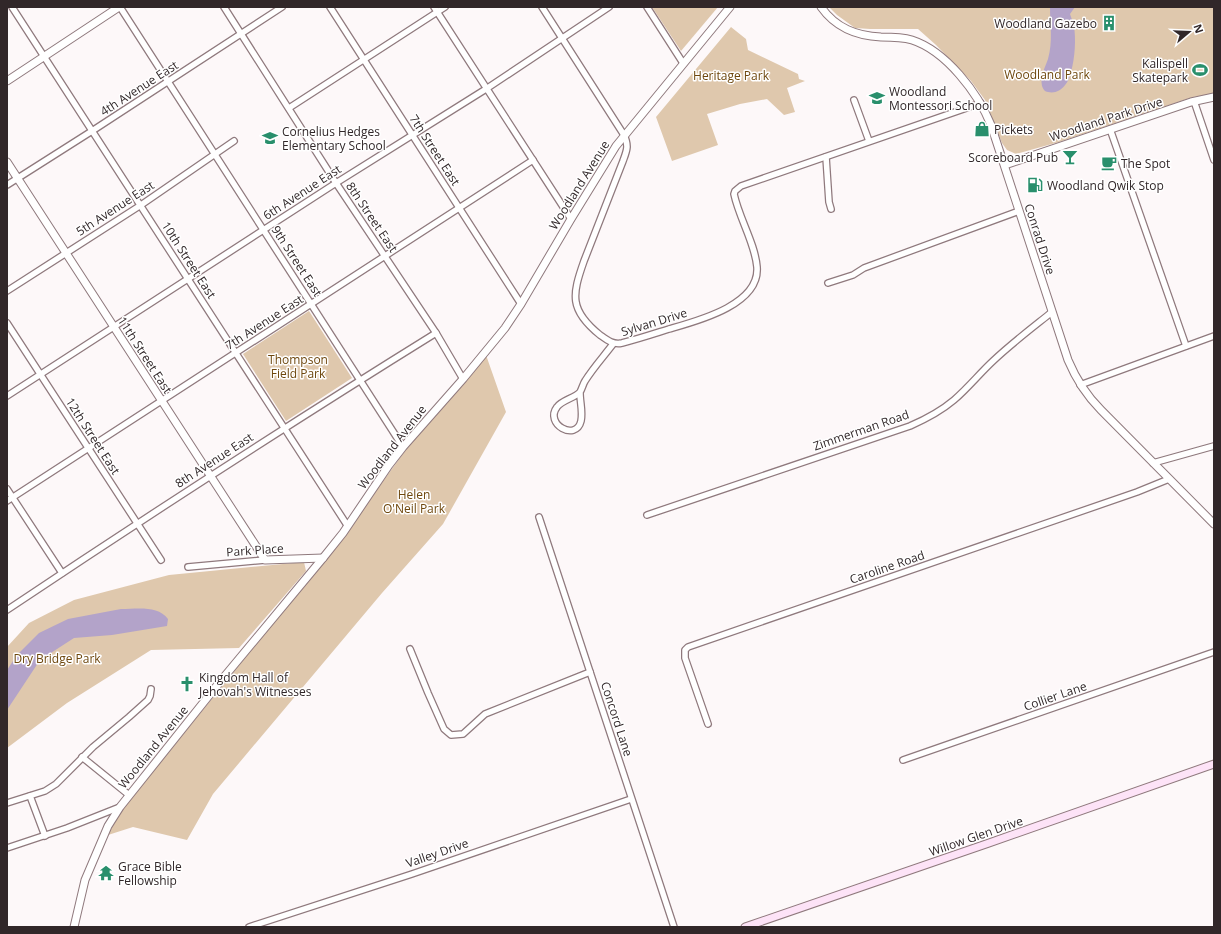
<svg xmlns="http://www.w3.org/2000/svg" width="1221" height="934" viewBox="0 0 1221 934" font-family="'Open Sans',sans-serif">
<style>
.green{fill:#dfc8ad}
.water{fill:#b3a3c9}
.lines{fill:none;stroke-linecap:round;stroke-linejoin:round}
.minor-casing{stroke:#8f797d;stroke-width:8}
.tertiary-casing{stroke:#8f797d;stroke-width:9}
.secondary-casing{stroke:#8f797d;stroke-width:9}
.minor{stroke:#fff;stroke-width:5.5}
.tertiary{stroke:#fff;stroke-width:7}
.secondary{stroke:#fde3f7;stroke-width:7}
.labels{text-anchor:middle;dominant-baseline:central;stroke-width:3;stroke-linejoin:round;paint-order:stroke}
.poi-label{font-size:12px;fill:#312729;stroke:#fff;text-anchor:start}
.park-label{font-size:12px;fill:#6e470d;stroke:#fff}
.street-label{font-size:12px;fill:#312729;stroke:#fff}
</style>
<rect width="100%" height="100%" fill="#fdf8f9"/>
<g class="green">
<polygon points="652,7 718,7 681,51"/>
<polygon points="829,7 1214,7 1214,94 1193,97 1059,142 1016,154 1007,150 1002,143 985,100 971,81 936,45 918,29 870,29 855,28 837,15"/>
<polygon points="731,27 746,39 748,50 798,74 799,79 805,81 787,88 795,112 784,115 767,99 740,104 707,114 718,145 672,161 656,117"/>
<polygon points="309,311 352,378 286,421 243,354"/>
<polygon points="486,355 506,412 443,524 382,593 213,794 187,840 133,827 108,835 116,820 126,805 355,522 373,495 405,451"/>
<polygon points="304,562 306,571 239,648 151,650 67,703 7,748 7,647 29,623 74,600 169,575"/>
</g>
<g class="water">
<path d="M1050,7h25l-5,7c1,4 3,7 4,12 2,14 1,31 -3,46 -2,10 -10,23 -23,20 -3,0 -5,-3 -6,-6 -2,-10 3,-18 6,-27 5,-17 2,-34 2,-52z"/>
<path d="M121,609c16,0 37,-4 47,10l-1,7 -55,9 -38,3 -34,22 -33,50v-40l10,-15 22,-22 29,-14z"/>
</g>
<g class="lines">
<defs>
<g id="minor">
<polyline points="12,7 347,525"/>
<polyline points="120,7 403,447"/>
<polyline points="224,7 336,183 436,333 463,379"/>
<polyline points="330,7 521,304"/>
<polyline points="434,7 571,219"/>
<path d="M542,7l82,128c5,11 3,15 -1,26l-39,100c-12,34 -15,49 16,74 7,5 13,10 22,8 16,-4 31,-9 47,-14 28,-8 91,-24 88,-62 -2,-24 -18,-49 -23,-73l1,-3 6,-5 240,-83"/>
<polyline points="647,7 683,63"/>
<polyline points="854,100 869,141"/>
<polyline points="1194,101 1214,160"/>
<polyline points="289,108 445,7"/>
<polyline points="1110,129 1186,346"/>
<polyline points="826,157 829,202 831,209"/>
<polyline points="7,185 92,131 282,7"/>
<polyline points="828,283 853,275 864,268 1019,211"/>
<polyline points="7,291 141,205 234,141"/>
<polyline points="7,323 161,560"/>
<polyline points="1080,385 1214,336"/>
<path d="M580,393c0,9 3,19 1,28 -5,21 -37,3 -24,-14 5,-7 18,-9 23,-15 2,-3 3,-8 5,-11 8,-13 19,-25 28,-37"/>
<polyline points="7,396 336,183 486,89 609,7"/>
<polyline points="1153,463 1214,446"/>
<polyline points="7,489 62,573"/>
<polyline points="7,501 533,160"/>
<path d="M647,515l263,-89c16,-7 31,-15 44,-26 14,-12 26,-27 39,-39 19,-18 39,-33 59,-49"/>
<polyline points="539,517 674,927"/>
<polyline points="188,567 265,560"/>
<path d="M7,610c142,-95 284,-187 429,-277"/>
<polyline points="410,649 428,693 444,729 451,735 463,734 485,714 590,672"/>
<polyline points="708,724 685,658 685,650 688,647 1137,492 1169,479"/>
<polyline points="82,757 129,795"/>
<polyline points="903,760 1214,652"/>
<polyline points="30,796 45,836"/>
<polyline points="7,803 45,791 56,784 93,747 129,717 148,700 150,696 151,689"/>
<polyline points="7,848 67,828 120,807"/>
<polyline points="249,927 412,874 631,799"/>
</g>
<g id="tertiary">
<path d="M821,7c15,21 35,29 60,30 10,0 21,0 31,3 34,11 66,53 79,85l77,235c8,19 18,35 33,50l113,114"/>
<polyline points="7,81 119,7"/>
<polyline points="7,162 265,560 323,558"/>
<polyline points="1005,165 1191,102 1214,97"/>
<polyline points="74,927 85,880 108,826 120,807 219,683 323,558 343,533 389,465 403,447 463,379 505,328 521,304 571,219 616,146 730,7"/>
</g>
<polyline id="secondary" points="745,927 989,843 1214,764"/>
</defs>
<use href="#minor" class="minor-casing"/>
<use href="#tertiary" class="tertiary-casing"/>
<use href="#secondary" class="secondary-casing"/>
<use href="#minor" class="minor"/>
<use href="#tertiary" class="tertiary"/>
<use href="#secondary" class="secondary"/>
</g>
<defs>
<symbol id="building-bare" viewBox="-9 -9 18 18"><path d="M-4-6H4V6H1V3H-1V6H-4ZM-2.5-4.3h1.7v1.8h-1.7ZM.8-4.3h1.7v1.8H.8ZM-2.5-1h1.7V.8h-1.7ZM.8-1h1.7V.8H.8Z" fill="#298f6c" stroke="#fff" stroke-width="2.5" paint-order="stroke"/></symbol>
<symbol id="stadium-bare" viewBox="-9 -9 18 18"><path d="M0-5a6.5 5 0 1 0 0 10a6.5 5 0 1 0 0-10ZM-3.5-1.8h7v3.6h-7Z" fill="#298f6c" stroke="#fff" stroke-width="2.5" paint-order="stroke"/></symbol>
<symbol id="school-bare" viewBox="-9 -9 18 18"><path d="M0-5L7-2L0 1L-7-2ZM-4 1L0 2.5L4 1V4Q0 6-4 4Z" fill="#298f6c" stroke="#fff" stroke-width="2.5" paint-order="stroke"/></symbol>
<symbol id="shop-bare" viewBox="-9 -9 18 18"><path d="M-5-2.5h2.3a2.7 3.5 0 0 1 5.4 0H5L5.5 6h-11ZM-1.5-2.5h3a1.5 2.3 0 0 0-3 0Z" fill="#298f6c" stroke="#fff" stroke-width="2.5" paint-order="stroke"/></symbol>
<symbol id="bar-bare" viewBox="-9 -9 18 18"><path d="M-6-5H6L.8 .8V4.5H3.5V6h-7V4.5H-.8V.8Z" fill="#298f6c" stroke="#fff" stroke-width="2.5" paint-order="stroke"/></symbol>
<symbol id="cafe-bare" viewBox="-9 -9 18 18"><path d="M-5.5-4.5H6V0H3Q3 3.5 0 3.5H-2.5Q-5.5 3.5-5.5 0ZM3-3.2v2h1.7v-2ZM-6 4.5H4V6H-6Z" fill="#298f6c" stroke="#fff" stroke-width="2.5" paint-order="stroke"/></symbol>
<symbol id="fuel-bare" viewBox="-9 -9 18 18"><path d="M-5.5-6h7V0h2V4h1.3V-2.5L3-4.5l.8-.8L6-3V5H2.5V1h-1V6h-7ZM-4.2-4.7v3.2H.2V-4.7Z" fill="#298f6c" stroke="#fff" stroke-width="2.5" paint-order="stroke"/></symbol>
<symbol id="church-bare" viewBox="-9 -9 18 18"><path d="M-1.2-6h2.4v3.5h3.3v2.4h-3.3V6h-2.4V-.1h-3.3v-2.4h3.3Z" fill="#298f6c" stroke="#fff" stroke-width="2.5" paint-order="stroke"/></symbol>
<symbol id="temple-bare" viewBox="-9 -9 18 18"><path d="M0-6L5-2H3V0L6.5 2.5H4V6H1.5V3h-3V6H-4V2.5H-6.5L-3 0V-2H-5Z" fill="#298f6c" stroke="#fff" stroke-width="2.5" paint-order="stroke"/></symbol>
</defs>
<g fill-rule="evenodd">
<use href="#building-bare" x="1098" y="12" width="22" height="22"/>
<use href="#stadium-bare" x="1189" y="59" width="22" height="22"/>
<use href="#school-bare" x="866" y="87" width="22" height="22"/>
<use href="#shop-bare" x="971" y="118" width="22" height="22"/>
<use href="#school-bare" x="259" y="127" width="22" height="22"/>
<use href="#bar-bare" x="1059" y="146" width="22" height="22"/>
<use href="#cafe-bare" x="1098" y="152" width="22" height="22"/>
<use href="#fuel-bare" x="1024" y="174" width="22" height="22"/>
<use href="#church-bare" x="176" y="673" width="22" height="22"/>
<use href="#temple-bare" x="95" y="862" width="22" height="22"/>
</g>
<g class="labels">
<g class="poi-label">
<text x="1097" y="23" text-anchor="end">Woodland Gazebo</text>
<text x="1188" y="63" text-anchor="end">Kalispell<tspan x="1188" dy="14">Skatepark</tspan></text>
<text x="889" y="91">Woodland<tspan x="889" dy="14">Montessori School</tspan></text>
<text x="994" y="129">Pickets</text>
<text x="282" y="131">Cornelius Hedges<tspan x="282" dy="14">Elementary School</tspan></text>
<text x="1058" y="157" text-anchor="end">Scoreboard Pub</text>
<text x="1121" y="163">The Spot</text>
<text x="1047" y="185">Woodland Qwik Stop</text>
<text x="199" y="677">Kingdom Hall of<tspan x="199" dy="14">Jehovah's Witnesses</tspan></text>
<text x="118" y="866">Grace Bible<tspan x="118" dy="14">Fellowship</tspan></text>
</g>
<g class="park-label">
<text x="1047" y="74">Woodland Park</text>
<text x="731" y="75">Heritage Park</text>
<text x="298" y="359">Thompson<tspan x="298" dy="14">Field Park</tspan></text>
<text x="414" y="494">Helen<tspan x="414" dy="14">O'Neil Park</tspan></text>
<text x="57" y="658">Dry Bridge Park</text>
</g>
<g class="street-label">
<text transform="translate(139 88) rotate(-33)">4th Avenue East</text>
<text transform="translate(1106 119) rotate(-18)">Woodland Park Drive</text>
<text transform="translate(435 150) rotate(57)">7th Street East</text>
<text transform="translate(579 185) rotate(-58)">Woodland Avenue</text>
<text transform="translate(302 192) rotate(-33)">6th Avenue East</text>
<text transform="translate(115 208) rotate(-33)">5th Avenue East</text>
<text transform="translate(372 217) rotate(56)">8th Street East</text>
<text transform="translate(1040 239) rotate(72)">Conrad Drive</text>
<text transform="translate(189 260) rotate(57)">10th Street East</text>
<text transform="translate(297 261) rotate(57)">9th Street East</text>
<text transform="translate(264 322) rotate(-33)">7th Avenue East</text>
<text transform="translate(654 322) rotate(-17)">Sylvan Drive</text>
<text transform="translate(145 355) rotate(57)">11th Street East</text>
<text transform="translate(861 430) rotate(-19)">Zimmerman Road</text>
<text transform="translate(93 436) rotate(57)">12th Street East</text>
<text transform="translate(392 447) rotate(-52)">Woodland Avenue</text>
<text transform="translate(214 460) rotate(-33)">8th Avenue East</text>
<text transform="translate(255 550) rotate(-4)">Park Place</text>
<text transform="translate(887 567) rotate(-19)">Caroline Road</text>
<text transform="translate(1055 696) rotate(-19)">Collier Lane</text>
<text transform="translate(617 719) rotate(72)">Concord Lane</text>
<text transform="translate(153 747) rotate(-51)">Woodland Avenue</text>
<text transform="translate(976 836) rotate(-19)">Willow Glen Drive</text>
<text transform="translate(437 853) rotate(-19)">Valley Drive</text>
</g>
</g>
<rect width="1221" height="934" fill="none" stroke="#312729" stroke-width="16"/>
<g transform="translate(1189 32) rotate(71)" stroke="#ffffff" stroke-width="3" paint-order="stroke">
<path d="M0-3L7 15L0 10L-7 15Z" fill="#312729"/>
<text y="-6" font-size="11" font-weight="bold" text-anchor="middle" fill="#312729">N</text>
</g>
</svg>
